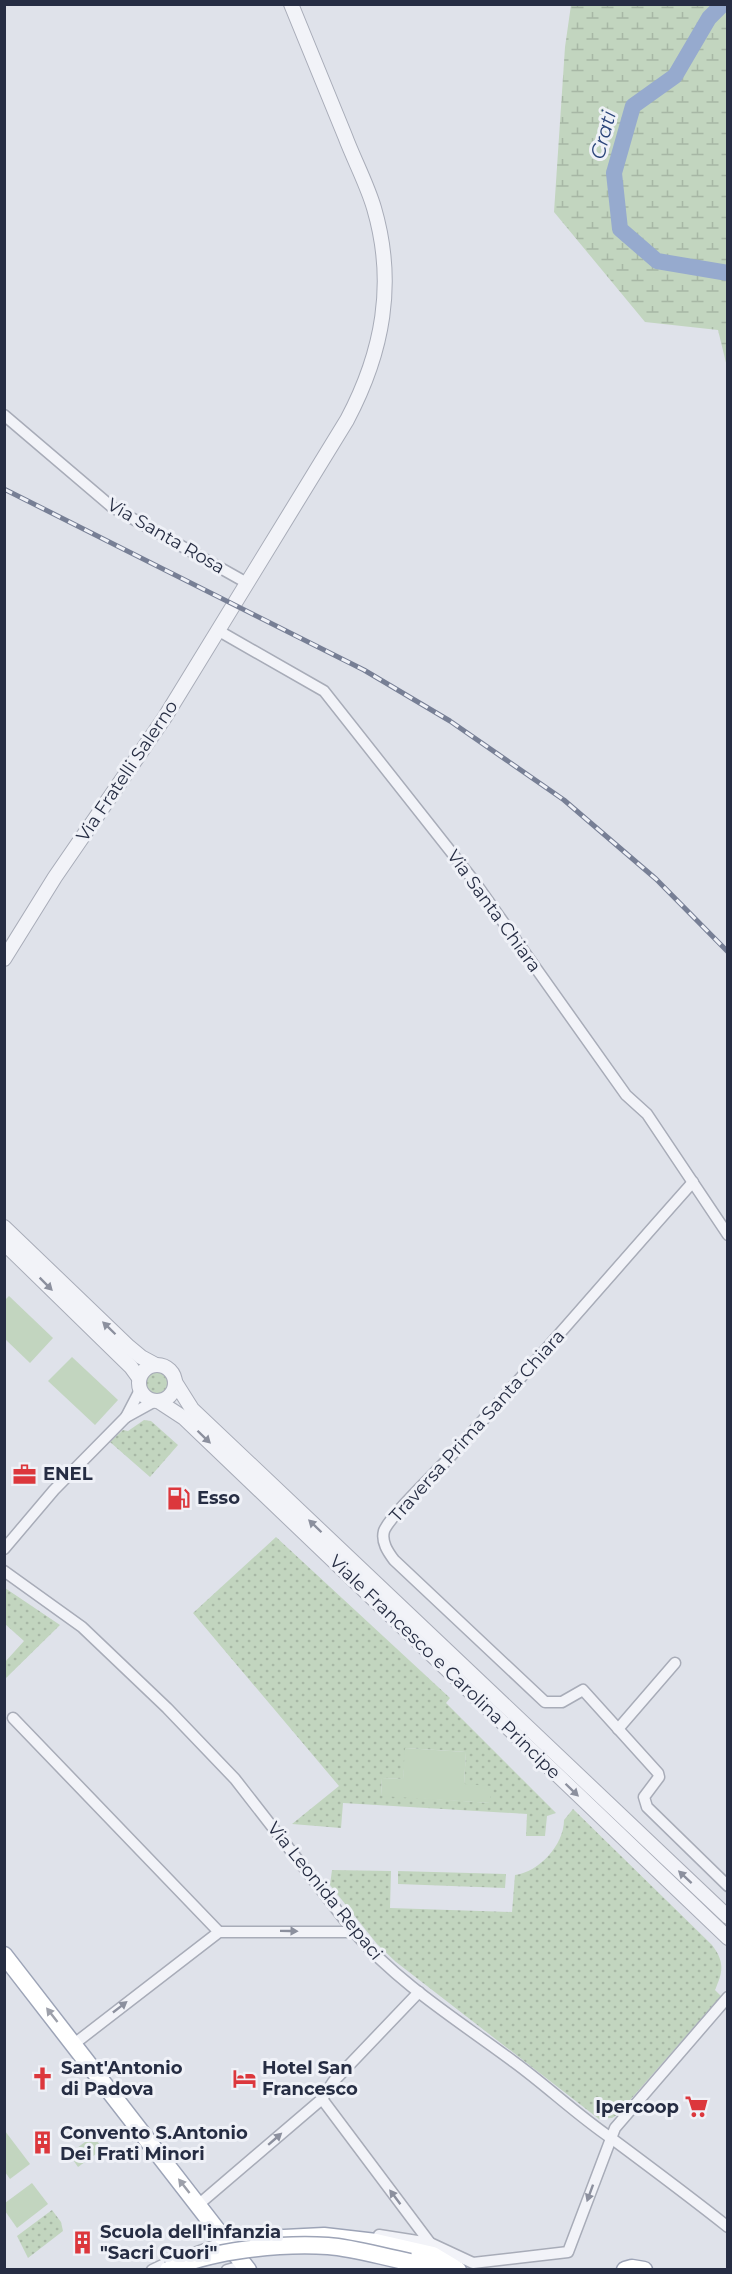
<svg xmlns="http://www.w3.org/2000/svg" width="732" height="2274" viewBox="0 0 732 2274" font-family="Montserrat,sans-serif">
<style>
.grass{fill:url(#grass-dots);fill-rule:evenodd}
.wetland{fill:url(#wetland-marsh)}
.pitch{fill:#c2d5bf}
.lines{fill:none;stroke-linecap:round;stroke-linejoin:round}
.river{stroke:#96aace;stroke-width:16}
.minor-casing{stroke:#a8acb8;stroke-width:13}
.tertiary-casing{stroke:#a8acb8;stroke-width:16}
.primary-casing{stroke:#9da4b7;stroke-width:19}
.minor{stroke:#f2f3f8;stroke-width:10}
.tertiary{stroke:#f2f3f8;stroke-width:14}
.primary{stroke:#fff;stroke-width:16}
.rail-casing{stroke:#777f95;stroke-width:5}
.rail{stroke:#eff1f7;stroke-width:3;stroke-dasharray:9;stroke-linecap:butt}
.primary-bridge-casing{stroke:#9da4b7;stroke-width:19;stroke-linecap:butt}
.primary-bridge{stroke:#fff;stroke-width:16}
.oneway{fill:#8c909e}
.oneway2{fill:#9da0aa}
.labels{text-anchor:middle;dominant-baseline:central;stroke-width:6;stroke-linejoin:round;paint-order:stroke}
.street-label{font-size:18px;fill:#262d43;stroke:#eff1f7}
.poi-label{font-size:18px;font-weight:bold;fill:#262d43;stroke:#eff1f7;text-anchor:start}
.water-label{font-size:20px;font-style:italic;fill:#2c467b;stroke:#eff1f7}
</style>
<defs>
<pattern id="grass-dots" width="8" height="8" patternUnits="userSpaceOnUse" patternTransform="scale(1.5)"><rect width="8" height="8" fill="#c2d5bf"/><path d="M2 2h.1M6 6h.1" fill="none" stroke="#a7b7a5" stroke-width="1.8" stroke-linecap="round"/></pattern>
<pattern id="wetland-marsh" width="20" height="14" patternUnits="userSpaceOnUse" patternTransform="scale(1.5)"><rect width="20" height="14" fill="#c2d5bf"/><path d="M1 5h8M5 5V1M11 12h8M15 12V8" fill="none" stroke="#a7b7a5"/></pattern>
</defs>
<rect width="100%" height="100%" fill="#dfe2ea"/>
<g class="grass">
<circle cx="157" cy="1383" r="14"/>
<polygon points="144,1420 151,1421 178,1445 150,1477 110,1442 123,1430 128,1431"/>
<path d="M276,1537l174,161 -4,5 110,110 -9,3 -2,20h-19l1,-22 -184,-11 -2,25 -49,-4 47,-38 -146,-173zM406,1748l60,4 -2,32 26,19 -109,-8 1,-17 21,1z"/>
<polygon points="5,1588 60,1625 5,1679 5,1662 24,1641 5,1624"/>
<path d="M573,1809l139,136c13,17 11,27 3,45l6,6 -104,119 -5,3 -13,1 -203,-157 -19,-18 -47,-59 2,-15 59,1 -1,37 122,4 3,-37c24,-3 49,-30 49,-55z"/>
<polygon points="398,1871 506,1874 505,1888 398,1884"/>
<polygon points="52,2210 61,2222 63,2231 28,2258 17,2236"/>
</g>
<polygon class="wetland" points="571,5 727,5 727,367 718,330 645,322 554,212 565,47"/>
<g class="pitch">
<polygon points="9,1296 53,1338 30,1363 5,1339 5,1300"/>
<polygon points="72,1357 118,1400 95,1425 48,1381"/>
<polygon points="405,1748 466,1752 464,1784 491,1786 490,1803 381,1796 382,1778 403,1779"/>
<polygon points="5,2131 30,2164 10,2179 5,2172"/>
<polygon points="93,2136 103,2149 78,2167 69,2154"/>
<polygon points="32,2183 48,2204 17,2228 5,2211 5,2203"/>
</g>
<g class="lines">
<polyline class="river" points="723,4 709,18 675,76 633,106 614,173 620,229 657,261 728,273"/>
<defs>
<g id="minor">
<polyline points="4,415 112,507 247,583"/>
<polyline points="219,631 324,691 474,881 626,1095 647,1114 728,1235"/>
<path d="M693,1182c-82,92 -162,186 -245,277 -13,14 -59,58 -64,72 -3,11 4,21 10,29l151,142h17l21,-12 75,83 1,4 -15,20 3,10 81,79"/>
<polyline points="126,1417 155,1401"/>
<polyline points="4,1549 54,1490 126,1417 140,1390"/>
<path d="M4,1571l78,56 85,81 68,71 119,153c45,52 105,89 160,130 33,24 63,53 97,76 39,29 78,58 117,89"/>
<polyline points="13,1718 219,1932"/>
<polyline points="618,1729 675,1663"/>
<polyline points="74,2044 219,1932 354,1932"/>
<polyline points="322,2099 430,2243"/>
<polyline points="198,2205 322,2099 333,2082 419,1992"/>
<polyline points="379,2235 430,2243 473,2263 568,2252 615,2128 728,1997"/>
<polyline points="194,2253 227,2241"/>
<polyline points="152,2270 173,2260"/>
<polyline points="227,2270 245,2265"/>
</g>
<g id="tertiary">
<path d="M4,959l51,-82 110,-160 182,-297c36,-68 49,-137 27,-212 -7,-24 -20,-48 -29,-72 -18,-44 -36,-88 -54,-132"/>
<polyline points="4,1227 129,1347 141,1357 154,1364"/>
<polyline points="4,1243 131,1367 139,1378"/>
<circle cx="157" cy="1383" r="18"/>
<polyline points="175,1382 192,1409 728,1917"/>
<polyline points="158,1401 184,1418 728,1938"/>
</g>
<g id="primary">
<polyline points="4,1955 248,2270"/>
<polyline points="227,2241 324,2236 376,2242 433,2255 458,2270"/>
<polyline points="410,2262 446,2270"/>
<polyline points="625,2270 632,2268 644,2270"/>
</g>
</defs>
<use href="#minor" class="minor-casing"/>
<use href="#tertiary" class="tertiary-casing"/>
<use href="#primary" class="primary-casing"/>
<use href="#minor" class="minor"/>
<use href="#tertiary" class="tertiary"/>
<use href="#primary" class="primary"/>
<defs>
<polyline id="rail" points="4,489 364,670 450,721 564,800 656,879 728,952"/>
</defs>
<use href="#rail" class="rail-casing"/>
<use href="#rail" class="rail"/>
<defs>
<path id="primary-bridge" d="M168,2270c43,-20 113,-27 160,-24 27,2 55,11 82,16"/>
</defs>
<use href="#primary-bridge" class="primary-bridge-casing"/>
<use href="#primary-bridge" class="primary-bridge"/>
</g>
<defs><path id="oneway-solid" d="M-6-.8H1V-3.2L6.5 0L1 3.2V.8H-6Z" transform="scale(1.5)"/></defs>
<g class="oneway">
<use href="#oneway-solid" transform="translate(46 1284) rotate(45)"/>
<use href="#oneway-solid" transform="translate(109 1328) rotate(-136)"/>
<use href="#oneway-solid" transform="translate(204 1437) rotate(44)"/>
<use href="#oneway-solid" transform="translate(315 1526) rotate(-136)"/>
<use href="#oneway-solid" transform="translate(572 1790) rotate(44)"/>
<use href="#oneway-solid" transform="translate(685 1877) rotate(-137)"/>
<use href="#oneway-solid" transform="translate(289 1931) rotate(1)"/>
<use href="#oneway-solid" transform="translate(120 2007) rotate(-38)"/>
<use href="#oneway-solid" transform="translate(275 2139) rotate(-41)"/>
<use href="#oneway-solid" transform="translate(590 2193) rotate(110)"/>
<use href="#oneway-solid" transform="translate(395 2197) rotate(-127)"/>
</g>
<g class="oneway2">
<use href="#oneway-solid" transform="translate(52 2015) rotate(-128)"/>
<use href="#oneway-solid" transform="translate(184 2186) rotate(-128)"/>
</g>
<defs>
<symbol id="office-bare" viewBox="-9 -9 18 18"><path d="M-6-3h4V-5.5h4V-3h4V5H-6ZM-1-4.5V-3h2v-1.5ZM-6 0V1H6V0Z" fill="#dc373c" stroke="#eff1f7" stroke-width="2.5" paint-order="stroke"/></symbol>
<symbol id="fuel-bare" viewBox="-9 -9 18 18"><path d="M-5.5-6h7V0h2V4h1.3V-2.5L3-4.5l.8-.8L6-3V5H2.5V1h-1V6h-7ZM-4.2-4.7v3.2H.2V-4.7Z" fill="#dc373c" stroke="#eff1f7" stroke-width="2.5" paint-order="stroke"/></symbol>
<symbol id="church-bare" viewBox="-9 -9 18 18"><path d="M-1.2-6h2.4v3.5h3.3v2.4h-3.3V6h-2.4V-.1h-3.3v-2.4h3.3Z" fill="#dc373c" stroke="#eff1f7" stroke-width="2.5" paint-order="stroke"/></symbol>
<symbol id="hotel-bare" viewBox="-9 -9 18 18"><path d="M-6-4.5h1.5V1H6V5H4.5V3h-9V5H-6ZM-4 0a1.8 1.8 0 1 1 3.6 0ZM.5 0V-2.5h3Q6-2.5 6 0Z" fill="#dc373c" stroke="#eff1f7" stroke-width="2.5" paint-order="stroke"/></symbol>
<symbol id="supermarket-bare" viewBox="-9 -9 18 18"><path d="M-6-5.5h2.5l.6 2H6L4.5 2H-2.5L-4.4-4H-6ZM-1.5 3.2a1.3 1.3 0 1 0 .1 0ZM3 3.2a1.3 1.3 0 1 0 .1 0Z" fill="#dc373c" stroke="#eff1f7" stroke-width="2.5" paint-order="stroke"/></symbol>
<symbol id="building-bare" viewBox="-9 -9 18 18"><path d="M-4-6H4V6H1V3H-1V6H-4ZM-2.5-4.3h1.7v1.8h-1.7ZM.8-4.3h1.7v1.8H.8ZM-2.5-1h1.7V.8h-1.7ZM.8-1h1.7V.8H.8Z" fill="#dc373c" stroke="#eff1f7" stroke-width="2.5" paint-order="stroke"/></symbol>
</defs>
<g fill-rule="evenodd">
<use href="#office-bare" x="8" y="1458" width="33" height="33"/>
<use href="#fuel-bare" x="162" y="1482" width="33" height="33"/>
<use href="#church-bare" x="26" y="2062" width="33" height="33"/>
<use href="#hotel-bare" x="228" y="2062" width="33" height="33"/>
<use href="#supermarket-bare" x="680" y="2090" width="33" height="33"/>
<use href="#building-bare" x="26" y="2126" width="33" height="33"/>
<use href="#building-bare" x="66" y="2226" width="33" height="33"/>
</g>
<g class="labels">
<g class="street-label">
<text transform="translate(166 536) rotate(30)">Via Santa Rosa</text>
<text transform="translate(127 771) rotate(-56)">Via Fratelli Salerno</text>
<text transform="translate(494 911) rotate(54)">Via Santa Chiara</text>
<text transform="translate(477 1426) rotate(-48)">Traversa Prima Santa Chiara</text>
<text transform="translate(445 1667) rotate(44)">Viale Francesco e Carolina Principe</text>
<text transform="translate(325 1891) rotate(51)">Via Leonida Repaci</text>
</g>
<g class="poi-label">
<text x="43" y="1474">ENEL</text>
<text x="197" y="1498">Esso</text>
<text x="61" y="2068">Sant'Antonio<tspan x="61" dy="21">di Padova</tspan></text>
<text x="262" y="2068">Hotel San<tspan x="262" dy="21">Francesco</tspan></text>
<text x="679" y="2107" text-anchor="end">Ipercoop</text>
<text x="60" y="2133">Convento S.Antonio<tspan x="60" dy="21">Dei Frati Minori</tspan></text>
<text x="100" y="2232">Scuola dell'infanzia<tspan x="100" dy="21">"Sacri Cuori"</tspan></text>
</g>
<g class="water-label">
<text transform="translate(603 135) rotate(-75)">Crati</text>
</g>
</g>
<rect width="732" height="2274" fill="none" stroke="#262d43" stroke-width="12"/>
</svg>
